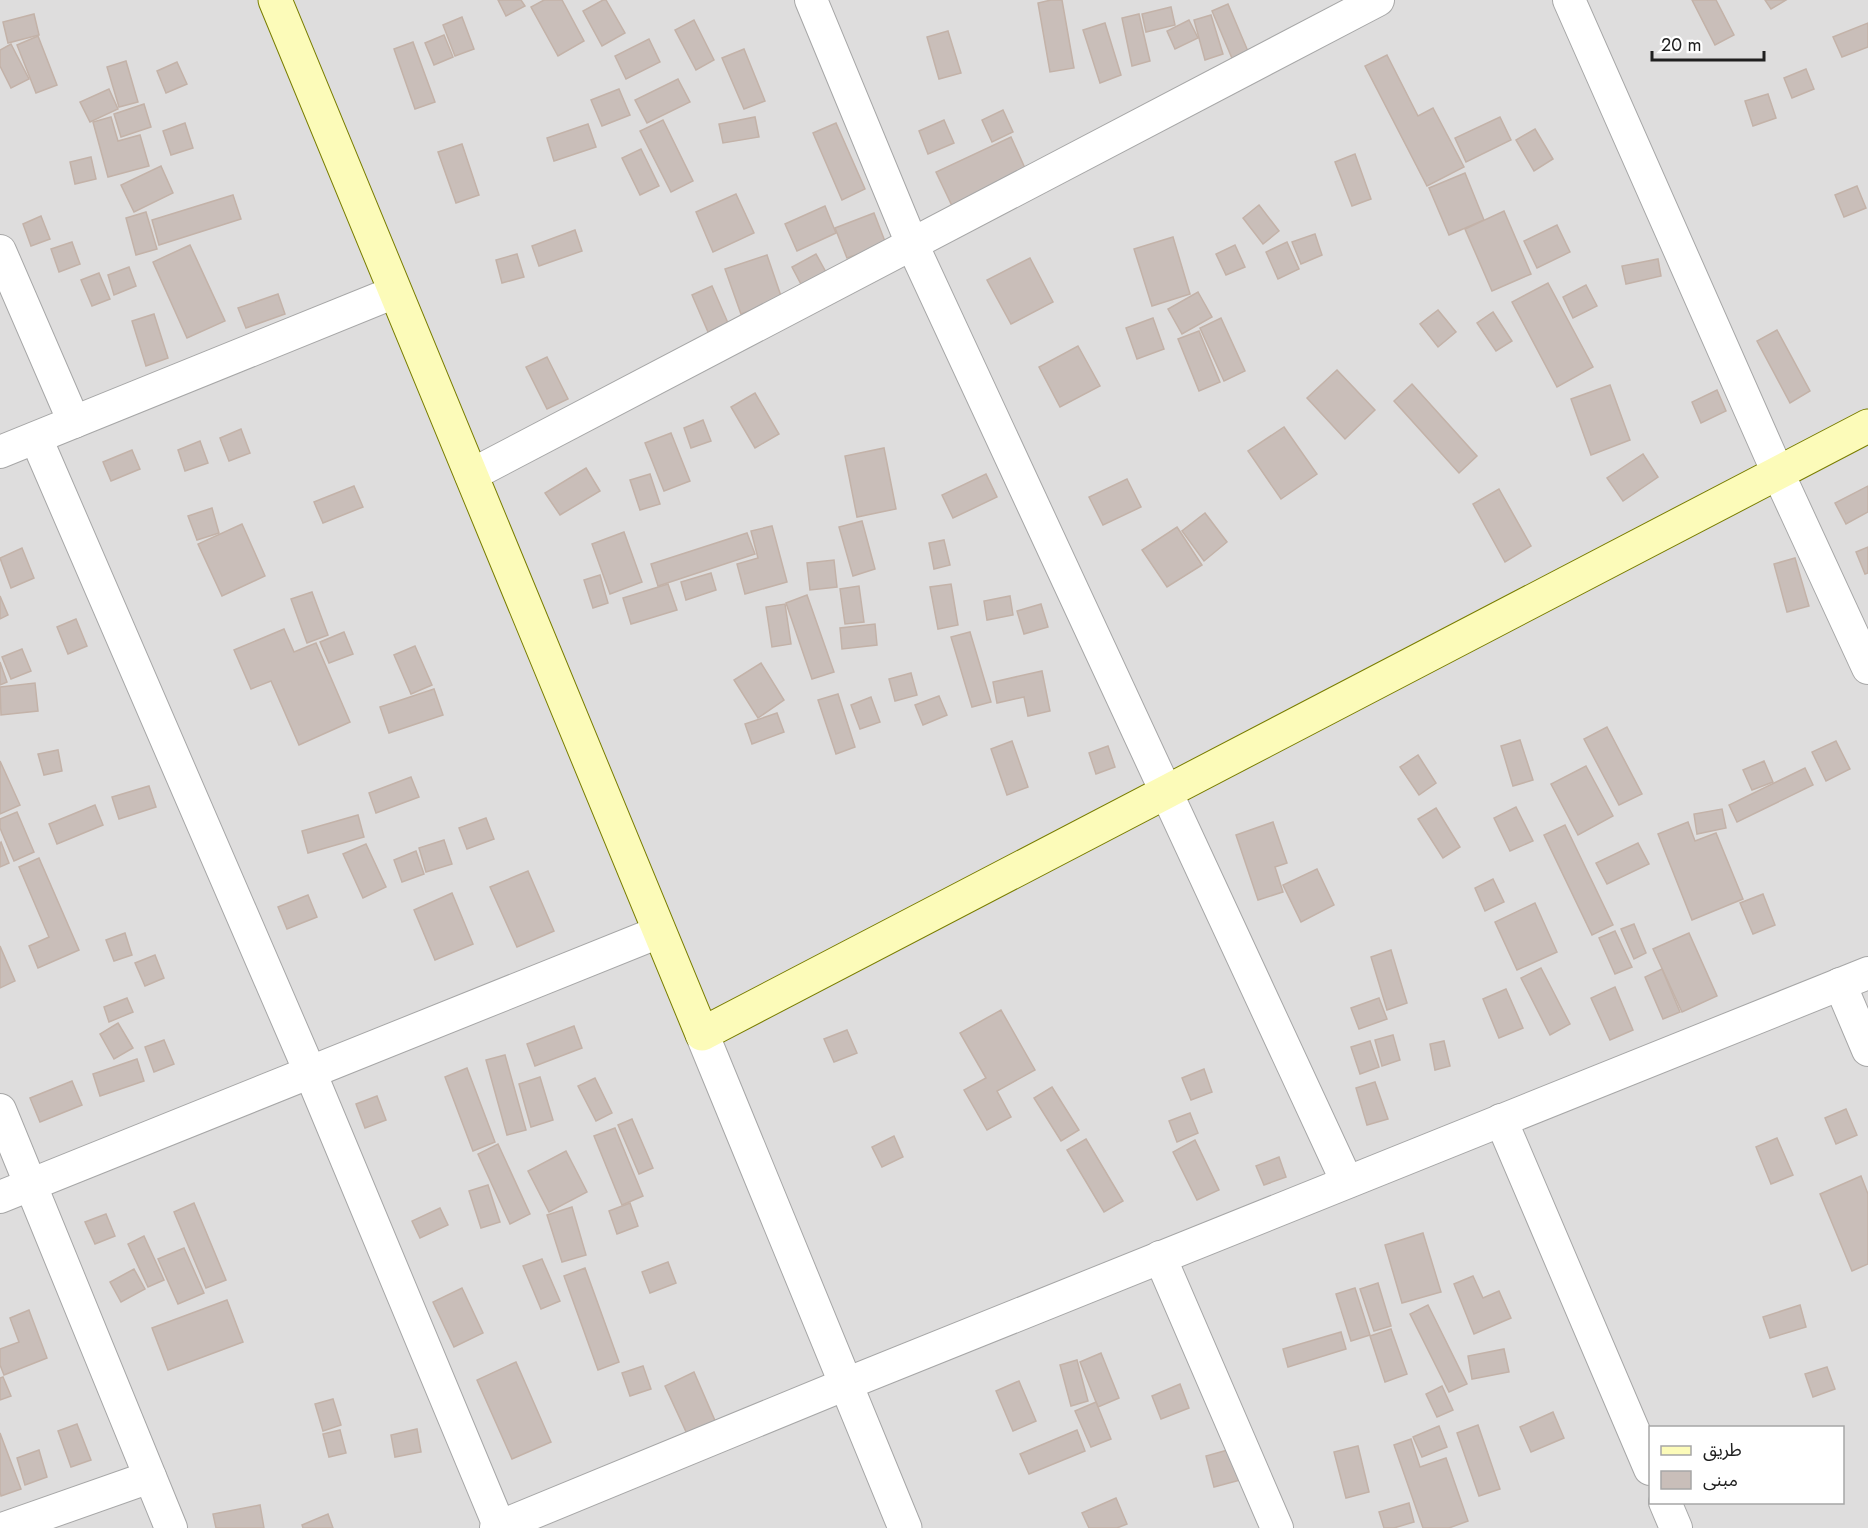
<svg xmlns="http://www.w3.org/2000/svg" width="1868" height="1528" viewBox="0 0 1868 1528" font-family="Jost,'Noto Sans Arabic',sans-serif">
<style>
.residential{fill:#dedddd;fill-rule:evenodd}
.building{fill:#c9beb9;stroke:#c3b2a8;stroke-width:1.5}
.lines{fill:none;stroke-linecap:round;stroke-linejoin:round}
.minor-casing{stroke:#a7a7a7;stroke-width:34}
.tertiary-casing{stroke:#a7a7a7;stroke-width:35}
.secondary-casing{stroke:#797d01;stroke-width:35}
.minor{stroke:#fff;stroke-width:32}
.tertiary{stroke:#fff;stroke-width:33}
.secondary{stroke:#fcfbb9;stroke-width:33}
</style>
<rect width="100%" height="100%" fill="#f1ece6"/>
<path class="residential" d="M0,0h1868v1528h-1868zM1650,1428h192v74h-192z"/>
<g class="building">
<polygon points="498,0 521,0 525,6 506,16"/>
<polygon points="544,0 562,0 584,41 558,56 531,7"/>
<polygon points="603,0 606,0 625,33 602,46 583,11"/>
<polygon points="1051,0 1062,0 1074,68 1050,72 1038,3"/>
<polygon points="1692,0 1716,0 1734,35 1715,45"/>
<polygon points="1765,0 1786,0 1771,9"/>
<polygon points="1228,4 1250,56 1234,63 1212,11"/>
<polygon points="1171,7 1175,25 1146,32 1142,14"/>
<polygon points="34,14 39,35 8,43 3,22"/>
<polygon points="1139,14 1150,61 1132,66 1122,18"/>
<polygon points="1211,15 1223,54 1205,60 1194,20"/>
<polygon points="462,17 474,49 455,56 443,25"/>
<polygon points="694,20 714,60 696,70 675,30"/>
<polygon points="1189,20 1198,38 1175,49 1167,31"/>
<polygon points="1105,23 1121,75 1100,83 1083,30"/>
<polygon points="1868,23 1868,47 1842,57 1833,37"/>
<polygon points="948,31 961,73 939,79 927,37"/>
<polygon points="444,35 453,57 434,65 425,43"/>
<polygon points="38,36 57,85 36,93 17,45"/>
<polygon points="649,39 660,62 626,79 615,56"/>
<polygon points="413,42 435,102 415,109 394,49"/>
<polygon points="11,44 29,79 11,88 0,66 0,50"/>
<polygon points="744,49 765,101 744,109 722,58"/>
<polygon points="1387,55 1418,116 1433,108 1464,167 1427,186 1365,66"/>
<polygon points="126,61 138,102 119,107 107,67"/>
<polygon points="177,62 187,84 166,93 157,71"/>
<polygon points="1806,69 1814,89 1792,98 1784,78"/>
<polygon points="678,79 690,102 647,123 635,100"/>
<polygon points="109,89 118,109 90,122 80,102"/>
<polygon points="619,89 630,115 602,126 591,100"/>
<polygon points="1768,94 1776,118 1753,126 1745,101"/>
<polygon points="144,104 151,127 121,137 114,114"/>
<polygon points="1003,110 1013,132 992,142 982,120"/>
<polygon points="111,117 118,141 140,135 149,166 108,177 93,122"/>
<polygon points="755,117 759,137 723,143 719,124"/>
<polygon points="1500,117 1511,140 1466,162 1455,138"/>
<polygon points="663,120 693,181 671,192 640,131"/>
<polygon points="944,120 954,143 928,154 919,131"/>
<polygon points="185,123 193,148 171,155 163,131"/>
<polygon points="836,123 865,189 842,200 813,133"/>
<polygon points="588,124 596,147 554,161 547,138"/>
<polygon points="1535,129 1553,159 1534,171 1516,140"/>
<polygon points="1011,137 1028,175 954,210 936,172"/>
<polygon points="462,144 479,195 456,203 438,152"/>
<polygon points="641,149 659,186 640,195 622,158"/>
<polygon points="1355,154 1371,199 1352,206 1335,162"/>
<polygon points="91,157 96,179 75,184 70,162"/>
<polygon points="161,166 173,193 134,212 121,185"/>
<polygon points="1465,173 1484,220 1449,235 1429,188"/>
<polygon points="1857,186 1866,208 1844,217 1835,195"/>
<polygon points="736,194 754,233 713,252 696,212"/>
<polygon points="233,195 241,219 159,245 152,220"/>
<polygon points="1259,205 1279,231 1263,244 1243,218"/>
<polygon points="825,206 836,233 797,251 785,224"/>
<polygon points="1504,211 1531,274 1492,291 1465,229"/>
<polygon points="146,212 157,249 136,255 126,218"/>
<polygon points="874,213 886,244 847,258 835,228"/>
<polygon points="41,216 50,239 31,246 23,224"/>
<polygon points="1557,225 1570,252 1537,268 1524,241"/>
<polygon points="575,230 582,251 539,266 532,246"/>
<polygon points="1315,234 1322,255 1301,264 1292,242"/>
<polygon points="1173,237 1190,294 1152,306 1134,249"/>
<polygon points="72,242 80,264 59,272 51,249"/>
<polygon points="1287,242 1299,269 1278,279 1266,252"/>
<polygon points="190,245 225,321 187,338 153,262"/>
<polygon points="1235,245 1245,267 1226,275 1216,254"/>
<polygon points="517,254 524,277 502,283 496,260"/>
<polygon points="816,254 827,274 803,288 792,267"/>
<polygon points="767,255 782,299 741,314 725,269"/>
<polygon points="1030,258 1053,302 1011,324 987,280"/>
<polygon points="1658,259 1661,276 1626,284 1622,266"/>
<polygon points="129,267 136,286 114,295 108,275"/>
<polygon points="99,273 110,299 92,306 81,280"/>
<polygon points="1548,283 1593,367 1557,387 1512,302"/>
<polygon points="1586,285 1597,306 1573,318 1563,297"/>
<polygon points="712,286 728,323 708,332 692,295"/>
<polygon points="1198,292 1212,317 1182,334 1168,309"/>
<polygon points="278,294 285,314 246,328 238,308"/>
<polygon points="1438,310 1456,332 1438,347 1420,324"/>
<polygon points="1493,312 1512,341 1496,351 1477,323"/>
<polygon points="154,314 168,358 146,366 132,321"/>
<polygon points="1153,318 1164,349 1137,359 1126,328"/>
<polygon points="1221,318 1245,371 1224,381 1200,328"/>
<polygon points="1777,330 1810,391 1790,403 1757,341"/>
<polygon points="1199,331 1220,382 1199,391 1178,339"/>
<polygon points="1078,346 1100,386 1060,407 1039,367"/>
<polygon points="547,357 568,399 547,409 526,367"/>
<polygon points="1337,370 1375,410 1345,439 1307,398"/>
<polygon points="1412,384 1477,456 1459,473 1394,401"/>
<polygon points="1610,385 1630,440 1591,455 1571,399"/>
<polygon points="1717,390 1726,411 1701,423 1692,402"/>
<polygon points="755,393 779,434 755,448 731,407"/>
<polygon points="703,420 711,441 691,448 684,428"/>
<polygon points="1284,427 1317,474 1281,499 1248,451"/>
<polygon points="241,429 250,453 229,461 220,438"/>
<polygon points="671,433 690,481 664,491 645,443"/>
<polygon points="200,441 208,463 185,471 178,450"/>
<polygon points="884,448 896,509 857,517 845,456"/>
<polygon points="132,450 140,469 111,481 103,462"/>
<polygon points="1643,454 1658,477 1623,501 1607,478"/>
<polygon points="586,468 600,491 560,515 545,493"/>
<polygon points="650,474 660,504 640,510 630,480"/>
<polygon points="986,474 997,497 953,518 942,495"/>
<polygon points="1127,479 1141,507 1103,525 1089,497"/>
<polygon points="354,486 363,507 323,523 314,502"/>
<polygon points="1868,486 1868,512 1846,524 1835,503"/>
<polygon points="1499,489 1531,546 1505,562 1473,504"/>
<polygon points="212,508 219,533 197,540 188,516"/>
<polygon points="1205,513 1227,542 1204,561 1182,531"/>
<polygon points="862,521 875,569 853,576 839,527"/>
<polygon points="242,524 265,576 222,596 198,544"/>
<polygon points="772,526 787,582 745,594 737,564 758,558 751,531"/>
<polygon points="1177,527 1202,565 1167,587 1142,550"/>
<polygon points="624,532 642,582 610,594 592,544"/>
<polygon points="747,533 755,554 658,586 651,564"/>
<polygon points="944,540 950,565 934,569 929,543"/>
<polygon points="1868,547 1868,573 1865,574 1856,552"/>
<polygon points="22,548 34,578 11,588 0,558"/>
<polygon points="1795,558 1809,606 1787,612 1774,564"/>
<polygon points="834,560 837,587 810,590 807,563"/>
<polygon points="711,573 716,590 686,600 681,582"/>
<polygon points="600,575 608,603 593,608 584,580"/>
<polygon points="668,584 677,610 631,624 623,598"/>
<polygon points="951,584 958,625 938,629 930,587"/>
<polygon points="859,586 864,622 845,624 840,589"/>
<polygon points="312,592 328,635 307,643 291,599"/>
<polygon points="807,595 834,672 812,679 786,603"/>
<polygon points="0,596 8,615 0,619"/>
<polygon points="1010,596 1013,615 987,620 984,601"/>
<polygon points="785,604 791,644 772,647 766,607"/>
<polygon points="1041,604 1048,627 1024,634 1017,611"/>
<polygon points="76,619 87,646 68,654 57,627"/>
<polygon points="875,624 877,645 842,649 840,628"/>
<polygon points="284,629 294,652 316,643 350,722 299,745 271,681 251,689 234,650"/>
<polygon points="344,632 353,654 329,663 320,642"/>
<polygon points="970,632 991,702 972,707 951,637"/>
<polygon points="415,646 432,685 411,694 394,655"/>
<polygon points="22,649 31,671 11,679 2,657"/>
<polygon points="0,662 7,682 0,685"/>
<polygon points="761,663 784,700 758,718 734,680"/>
<polygon points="1042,671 1050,711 1028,716 1024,697 997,703 993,682"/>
<polygon points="911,673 917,695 895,701 889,679"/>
<polygon points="35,683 38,711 1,715 0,687"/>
<polygon points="434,689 443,715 389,733 380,707"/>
<polygon points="838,694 855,747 836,754 818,700"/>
<polygon points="939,696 947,715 923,725 915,705"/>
<polygon points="871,697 880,722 860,729 851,705"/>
<polygon points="777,713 784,732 752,744 745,724"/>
<polygon points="1607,727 1642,794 1619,805 1584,739"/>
<polygon points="1520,740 1533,780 1513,786 1501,746"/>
<polygon points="1012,741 1028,787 1007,795 991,749"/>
<polygon points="1836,741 1850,769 1826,781 1812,752"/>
<polygon points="1108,746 1115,767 1096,774 1089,753"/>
<polygon points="58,750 62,771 44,775 38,754"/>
<polygon points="1418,755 1436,783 1419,795 1400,767"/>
<polygon points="0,761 20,805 0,814"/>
<polygon points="1764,761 1773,782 1752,790 1743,770"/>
<polygon points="1586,766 1613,816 1578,835 1551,784"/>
<polygon points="1805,768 1813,785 1737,822 1729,805"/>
<polygon points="411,777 419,797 376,813 369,793"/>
<polygon points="149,786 156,807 119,819 112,797"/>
<polygon points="95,805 103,825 57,844 49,824"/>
<polygon points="1516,807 1533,841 1510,851 1494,818"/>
<polygon points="1436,808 1460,847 1443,858 1418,819"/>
<polygon points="1722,809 1726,828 1697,834 1694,814"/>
<polygon points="17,812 34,852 14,861 0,828 0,819"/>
<polygon points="358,815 364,837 308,853 302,831"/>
<polygon points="486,818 494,839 467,849 459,828"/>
<polygon points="1273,822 1287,863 1275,867 1283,892 1258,900 1236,835"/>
<polygon points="1688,822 1695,841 1716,833 1743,899 1692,920 1658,834"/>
<polygon points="1565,825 1613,925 1592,935 1544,835"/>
<polygon points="444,840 452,864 426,872 419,848"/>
<polygon points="1,842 9,863 0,867 0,843"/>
<polygon points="1638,843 1649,864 1607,884 1596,863"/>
<polygon points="366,844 386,887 363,898 343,854"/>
<polygon points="416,851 424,874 402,882 394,860"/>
<polygon points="39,858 79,950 38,968 29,946 49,937 19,867"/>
<polygon points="1317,869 1334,905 1301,922 1283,885"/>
<polygon points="528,871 554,931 517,947 490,887"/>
<polygon points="1493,879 1504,902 1485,911 1475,888"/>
<polygon points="452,893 473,944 435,960 414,910"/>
<polygon points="1763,894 1775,925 1753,934 1740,903"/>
<polygon points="308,895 317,917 287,929 278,907"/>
<polygon points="1535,903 1557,952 1517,970 1495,922"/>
<polygon points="1634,924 1646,953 1634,959 1621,929"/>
<polygon points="1615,931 1632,967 1615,974 1599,938"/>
<polygon points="125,933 132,955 114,961 106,940"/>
<polygon points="1689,933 1717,996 1682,1012 1653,949"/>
<polygon points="0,946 15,981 0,988"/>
<polygon points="1391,950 1407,1003 1387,1010 1371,957"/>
<polygon points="155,955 164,978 145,986 135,963"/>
<polygon points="1541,968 1570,1024 1550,1035 1521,978"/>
<polygon points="1662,969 1680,1012 1663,1019 1645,977"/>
<polygon points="1615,987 1633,1030 1610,1040 1591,998"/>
<polygon points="1506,989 1523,1028 1499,1038 1483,999"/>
<polygon points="127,998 133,1012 109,1022 104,1007"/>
<polygon points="1379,998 1387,1019 1359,1029 1351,1008"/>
<polygon points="1001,1010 1035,1070 997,1091 1011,1117 987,1130 964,1090 986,1078 960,1033"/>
<polygon points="118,1023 133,1048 114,1059 100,1034"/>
<polygon points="574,1026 582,1048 535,1066 527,1044"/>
<polygon points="847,1030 857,1053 834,1062 824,1039"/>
<polygon points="1393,1035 1400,1060 1382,1066 1375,1040"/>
<polygon points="164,1040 174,1064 154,1072 145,1047"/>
<polygon points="1370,1041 1379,1067 1360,1074 1351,1047"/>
<polygon points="1444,1041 1450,1066 1435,1070 1430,1044"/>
<polygon points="505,1055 526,1130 507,1135 486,1060"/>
<polygon points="137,1059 144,1081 100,1096 93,1074"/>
<polygon points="467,1068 495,1142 473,1151 445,1077"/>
<polygon points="1204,1069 1212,1092 1191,1100 1182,1078"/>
<polygon points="540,1077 553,1120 531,1127 519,1084"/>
<polygon points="595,1078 612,1113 596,1121 578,1086"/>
<polygon points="72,1081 82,1105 40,1122 30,1098"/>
<polygon points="1375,1082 1388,1119 1367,1125 1356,1088"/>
<polygon points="1052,1087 1079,1130 1061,1141 1034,1098"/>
<polygon points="377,1096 386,1120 365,1128 356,1104"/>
<polygon points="1846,1109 1857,1135 1836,1144 1825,1118"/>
<polygon points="1190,1113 1198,1133 1177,1142 1169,1121"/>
<polygon points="632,1119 653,1168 639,1174 618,1125"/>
<polygon points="615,1128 643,1196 622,1205 594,1136"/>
<polygon points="894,1136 903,1157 882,1167 872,1147"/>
<polygon points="1777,1138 1793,1175 1771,1184 1756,1147"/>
<polygon points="1086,1139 1123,1201 1104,1212 1067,1150"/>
<polygon points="1195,1140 1219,1190 1197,1200 1173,1152"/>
<polygon points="498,1144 530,1214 510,1224 478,1154"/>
<polygon points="566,1151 587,1192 549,1212 528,1171"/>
<polygon points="1279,1157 1286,1177 1264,1185 1256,1166"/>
<polygon points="1861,1176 1868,1194 1868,1264 1852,1271 1820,1194"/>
<polygon points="488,1185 500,1222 481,1228 469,1191"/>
<polygon points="194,1203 226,1280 206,1288 174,1212"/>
<polygon points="630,1203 638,1226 617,1234 609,1211"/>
<polygon points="572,1207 586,1255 562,1262 547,1215"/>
<polygon points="440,1208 448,1225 420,1238 412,1221"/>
<polygon points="106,1214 115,1236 95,1244 85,1222"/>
<polygon points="1423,1233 1441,1292 1402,1303 1385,1245"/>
<polygon points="144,1236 164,1280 148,1287 128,1244"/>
<polygon points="184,1248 204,1293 178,1304 158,1259"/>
<polygon points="542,1259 560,1301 541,1309 523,1266"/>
<polygon points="668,1262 676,1283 650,1293 642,1272"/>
<polygon points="585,1268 619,1362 598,1370 564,1276"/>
<polygon points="134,1269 145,1289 121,1302 110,1282"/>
<polygon points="1473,1276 1483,1298 1499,1291 1511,1318 1474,1334 1454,1284"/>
<polygon points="1378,1283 1391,1326 1374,1331 1360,1289"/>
<polygon points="462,1288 483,1333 454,1347 433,1302"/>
<polygon points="1355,1288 1370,1335 1351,1341 1336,1294"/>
<polygon points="227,1300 243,1342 168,1370 152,1328"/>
<polygon points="1428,1305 1467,1384 1449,1392 1410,1314"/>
<polygon points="1800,1305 1806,1327 1770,1338 1763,1317"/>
<polygon points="29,1310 47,1358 4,1375 0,1365 0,1349 19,1342 10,1318"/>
<polygon points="1391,1329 1407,1374 1385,1382 1370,1336"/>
<polygon points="1341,1332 1346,1349 1288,1367 1283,1349"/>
<polygon points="1504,1349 1509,1372 1472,1379 1468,1356"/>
<polygon points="1101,1353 1119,1398 1098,1407 1080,1362"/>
<polygon points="1077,1360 1088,1401 1071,1406 1060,1365"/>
<polygon points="516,1362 551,1442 512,1459 477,1380"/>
<polygon points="643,1366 651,1389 630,1396 622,1373"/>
<polygon points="1827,1367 1835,1389 1813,1397 1805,1374"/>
<polygon points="694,1372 716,1423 688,1436 665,1386"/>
<polygon points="3,1377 11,1396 0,1400 0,1378"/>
<polygon points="1019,1381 1036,1421 1013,1431 996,1391"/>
<polygon points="1180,1384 1189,1408 1161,1419 1152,1396"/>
<polygon points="1442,1386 1453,1410 1437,1417 1426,1394"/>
<polygon points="333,1399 341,1425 323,1431 315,1404"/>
<polygon points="1096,1402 1111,1439 1091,1447 1075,1411"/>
<polygon points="1553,1412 1564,1438 1531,1452 1520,1427"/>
<polygon points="77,1424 91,1460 71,1467 58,1431"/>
<polygon points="1478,1425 1500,1489 1479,1496 1457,1433"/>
<polygon points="1439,1426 1447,1447 1422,1457 1413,1437"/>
<polygon points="417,1429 421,1452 395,1457 391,1435"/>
<polygon points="340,1430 346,1453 329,1457 323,1434"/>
<polygon points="1077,1430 1085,1451 1029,1474 1020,1454"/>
<polygon points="0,1433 21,1489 1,1496 0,1492"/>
<polygon points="1411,1439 1420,1467 1446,1458 1468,1521 1449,1528 1423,1528 1394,1445"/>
<polygon points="1358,1446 1369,1492 1346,1498 1334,1452"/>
<polygon points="1235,1448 1244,1479 1214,1487 1206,1456"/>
<polygon points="39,1450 47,1477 25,1485 17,1458"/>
<polygon points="1116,1498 1127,1524 1117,1528 1089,1528 1082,1513"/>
<polygon points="1409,1503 1414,1522 1394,1528 1384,1528 1379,1512"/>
<polygon points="260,1505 264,1528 216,1528 213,1514"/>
<polygon points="328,1514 333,1528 303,1528 302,1525"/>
</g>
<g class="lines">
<defs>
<g id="minor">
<polyline points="811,0 912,244 1347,1182"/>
<polyline points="1569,0 1778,473 1868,668"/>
<polyline points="0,251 74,422"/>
<polyline points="36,438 310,1072 500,1528"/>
<polyline points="0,452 395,292"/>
<polyline points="471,475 1378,0"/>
<polyline points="1840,984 1868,1050"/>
<polyline points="0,1110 171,1528"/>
<polyline points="1501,1120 1650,1469"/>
<polyline points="0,1197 659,932"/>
<polyline points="1160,1257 1277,1528"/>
<polyline points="1665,1502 1676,1528"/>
<polyline points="5,1528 150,1477"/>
<polyline points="496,1528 846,1384 1868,973"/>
</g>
<polyline id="tertiary" points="702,1034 905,1528"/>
<polyline id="secondary" points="275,0 702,1034 1868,426"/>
</defs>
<use href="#minor" class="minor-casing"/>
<use href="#tertiary" class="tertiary-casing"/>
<use href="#secondary" class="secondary-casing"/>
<use href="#minor" class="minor"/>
<use href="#tertiary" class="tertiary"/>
<use href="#secondary" class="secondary"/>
</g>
<rect x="1649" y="1426" width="195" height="78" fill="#ffffff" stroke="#a6a6a6" stroke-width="1.5"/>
<rect x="1661" y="1446" width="30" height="9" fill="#fcfbb9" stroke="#a6a6a6" stroke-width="1.5"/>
<text x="1703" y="1456" font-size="18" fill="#202020">طريق</text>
<rect x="1661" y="1471" width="30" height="18" fill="#c9beb9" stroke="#a6a6a6" stroke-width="1.5"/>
<text x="1703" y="1486" font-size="18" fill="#202020">مبنى</text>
<path d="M1652 51v9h112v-9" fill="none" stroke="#202020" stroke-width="3"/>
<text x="1661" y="51" font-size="18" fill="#202020" stroke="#ffffff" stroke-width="4.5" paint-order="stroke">20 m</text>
</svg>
